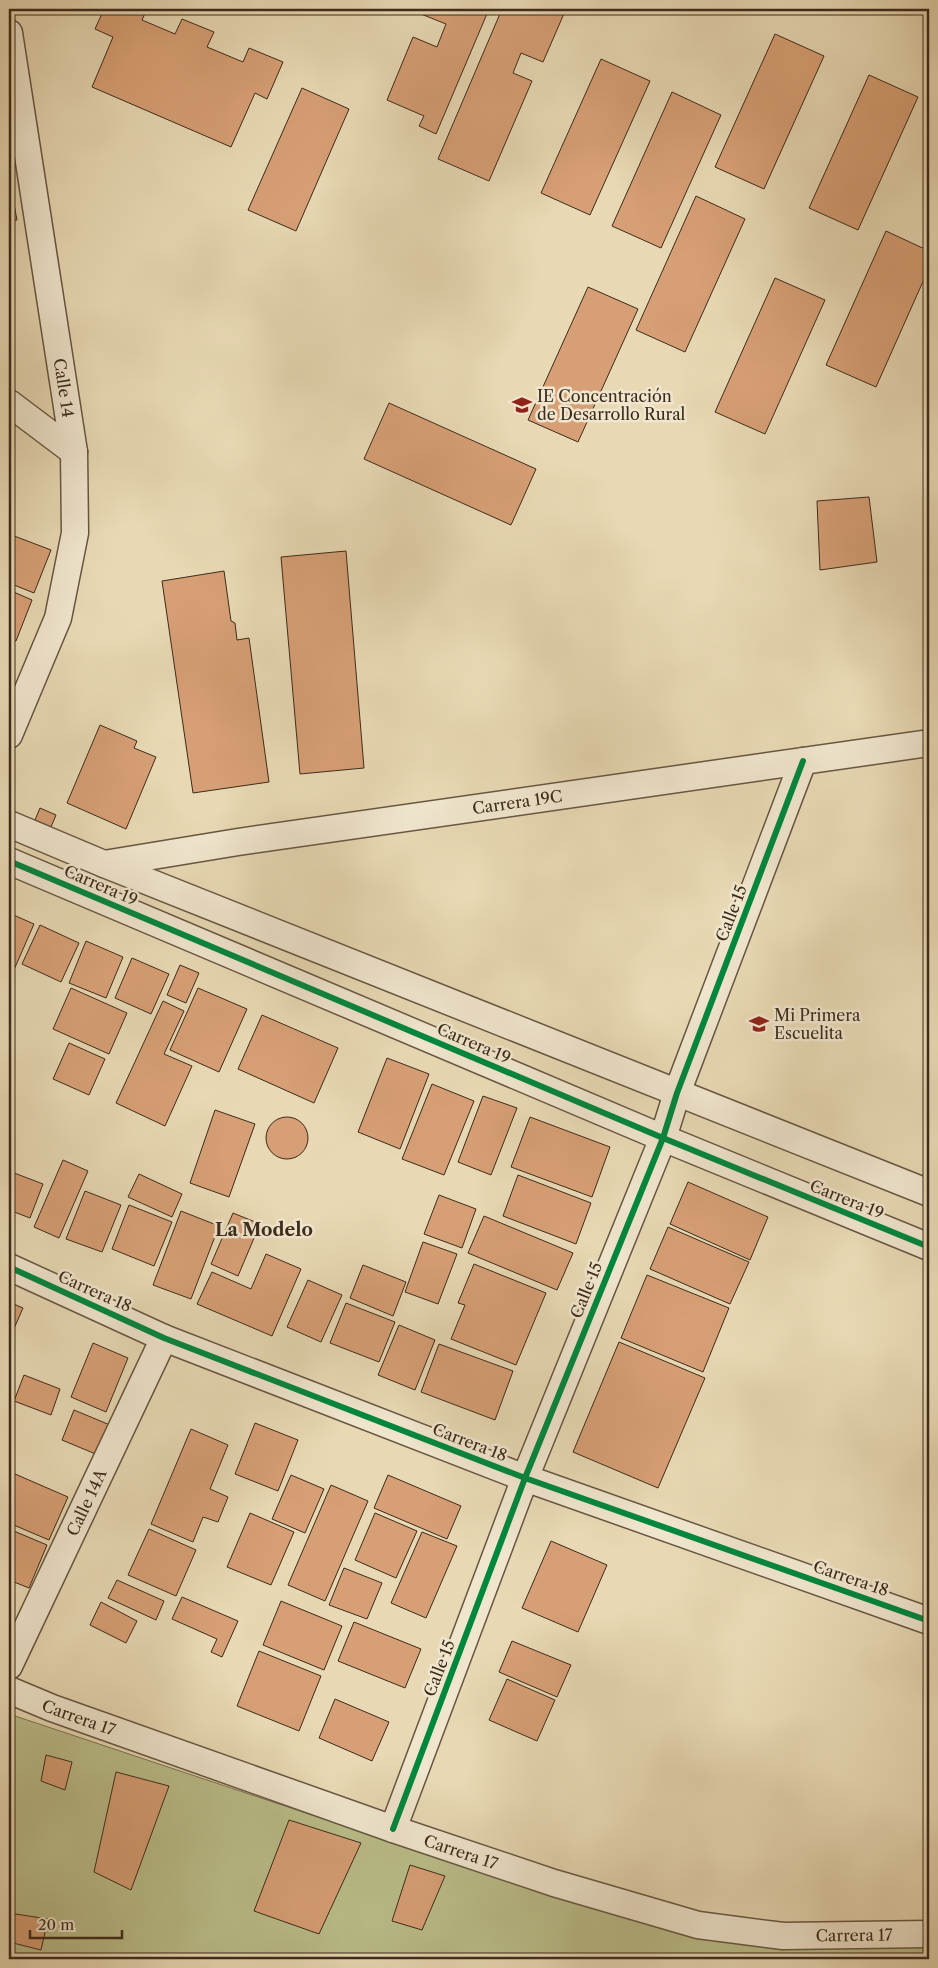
<svg xmlns="http://www.w3.org/2000/svg" width="938" height="1968" viewBox="0 0 938 1968" font-family="'Libre Caslon Text',serif">
<style>
.green{fill:#babe8a;stroke:#7b7453}
.building{fill:#d79f75;stroke:#3c2b1c}
.lines{fill:none;stroke-linecap:round;stroke-linejoin:round}
.street-casing{stroke:#675642;stroke-width:29}
.street{stroke:#f0e6ce;stroke-width:26}
.cycleway-casing{stroke:#f0e6ce;stroke-width:9}
.cycleway{stroke:#00873e;stroke-width:6}
.labels{text-anchor:middle;dominant-baseline:central;stroke-width:5;stroke-linejoin:round;paint-order:stroke}
.street-label{font-size:16px;fill:#3c2b1c;stroke:#f0e6ce}
.poi-label{font-size:16px;fill:#3c2b1c;stroke:#f0e6ce;text-anchor:start}
.neighbourhood-label{font-size:18px;font-weight:bold;fill:#3c2b1c;stroke:#f0e6ce}
</style>
<rect width="100%" height="100%" fill="#e8d9b4"/>
<filter id="stains"><feTurbulence type="fractalNoise" baseFrequency=".004" numOctaves="4"/><feColorMatrix values="0 0 0 0 .2 0 0 0 0 .09 0 0 0 0 .02 0 0 0 .5 -.17"/></filter>
<radialGradient id="worn" r=".72"><stop offset=".6" stop-color="#630" stop-opacity="0"/><stop offset="1" stop-color="#630" stop-opacity=".3"/></radialGradient>
<polygon class="green" points="9,1714 408,1847 701,1931 929,1925 929,1959 9,1959"/>
<g class="building">
<polygon points="104,9 147,9 142,20 175,34 182,19 214,32 207,47 243,62 249,48 283,62 267,99 255,93 231,147 92,87 113,37 95,29"/>
<polygon points="423,9 489,9 436,134 419,126 424,116 387,100 413,37 437,47 446,24 421,14"/>
<polygon points="502,9 566,9 543,62 521,53 513,73 532,81 489,181 438,159"/>
<polygon points="775,34 824,56 764,189 715,167"/>
<polygon points="601,59 650,81 590,215 541,193"/>
<polygon points="869,75 918,97 858,230 809,208"/>
<polygon points="302,88 349,109 296,231 248,210"/>
<polygon points="672,92 721,115 661,248 612,226"/>
<polygon points="11,188 17,220 9,222 9,189"/>
<polygon points="696,196 745,219 685,352 636,330"/>
<polygon points="886,231 929,251 929,268 876,387 826,365"/>
<polygon points="775,278 825,300 765,434 715,412"/>
<polygon points="588,287 638,309 578,442 528,420"/>
<polygon points="389,403 536,469 511,525 364,459"/>
<polygon points="869,497 877,562 820,570 817,501"/>
<polygon points="9,534 51,550 34,593 9,583"/>
<polygon points="346,551 364,768 300,774 281,557"/>
<polygon points="224,571 231,621 235,623 237,640 249,638 269,782 193,793 162,581"/>
<polygon points="9,590 32,600 16,641 9,638"/>
<polygon points="100,725 137,741 134,748 156,757 126,829 67,803"/>
<polygon points="40,808 56,815 51,827 35,820"/>
<polygon points="9,913 34,924 13,972 9,970"/>
<polygon points="40,925 79,943 61,982 22,964"/>
<polygon points="86,941 123,957 106,998 69,983"/>
<polygon points="132,958 169,974 151,1014 115,998"/>
<polygon points="180,965 199,973 186,1003 167,995"/>
<polygon points="71,988 127,1013 109,1054 53,1029"/>
<polygon points="198,988 247,1009 219,1072 170,1050"/>
<polygon points="163,1001 184,1011 164,1054 192,1066 165,1126 116,1103"/>
<polygon points="262,1015 338,1048 314,1103 238,1069"/>
<polygon points="69,1043 105,1059 89,1095 53,1079"/>
<polygon points="387,1058 429,1074 400,1149 358,1132"/>
<polygon points="432,1084 474,1101 444,1175 402,1159"/>
<polygon points="483,1096 517,1108 491,1175 458,1162"/>
<polygon points="215,1110 255,1124 229,1197 190,1183"/>
<polygon points="530,1117 610,1147 592,1197 511,1167"/>
<circle cx="287" cy="1138" r="21"/>
<polygon points="63,1160 88,1171 59,1238 34,1227"/>
<polygon points="9,1171 43,1184 30,1218 9,1210"/>
<polygon points="139,1174 182,1194 172,1217 128,1197"/>
<polygon points="518,1175 591,1203 576,1244 503,1216"/>
<polygon points="688,1182 768,1217 750,1260 670,1224"/>
<polygon points="85,1191 121,1205 102,1252 66,1239"/>
<polygon points="439,1195 476,1209 462,1248 424,1234"/>
<polygon points="129,1205 172,1222 154,1266 112,1249"/>
<polygon points="181,1211 219,1226 191,1299 153,1285"/>
<polygon points="233,1213 260,1224 238,1276 211,1264"/>
<polygon points="484,1216 573,1253 557,1290 468,1253"/>
<polygon points="668,1227 749,1262 730,1304 650,1269"/>
<polygon points="423,1242 457,1254 438,1304 405,1292"/>
<polygon points="266,1254 301,1269 272,1336 197,1304 212,1272 251,1289"/>
<polygon points="474,1264 546,1293 516,1365 451,1339 465,1305 458,1303"/>
<polygon points="363,1265 406,1282 393,1316 350,1298"/>
<polygon points="647,1275 729,1308 703,1372 621,1338"/>
<polygon points="308,1280 342,1295 321,1342 287,1327"/>
<polygon points="9,1302 23,1308 9,1340"/>
<polygon points="346,1303 395,1322 379,1362 330,1343"/>
<polygon points="399,1325 435,1340 415,1390 378,1375"/>
<polygon points="619,1342 705,1378 658,1488 573,1452"/>
<polygon points="93,1343 128,1358 106,1412 71,1397"/>
<polygon points="439,1344 513,1371 495,1420 421,1392"/>
<polygon points="24,1375 60,1389 51,1415 14,1401"/>
<polygon points="74,1410 110,1425 98,1455 62,1440"/>
<polygon points="255,1423 298,1440 278,1491 235,1474"/>
<polygon points="191,1429 228,1445 210,1489 228,1497 218,1522 203,1517 193,1542 151,1524"/>
<polygon points="15,1474 68,1497 49,1540 9,1523 9,1487"/>
<polygon points="291,1475 324,1489 305,1533 272,1519"/>
<polygon points="388,1475 461,1506 447,1539 374,1508"/>
<polygon points="331,1485 368,1501 325,1601 288,1585"/>
<polygon points="250,1513 294,1532 271,1585 227,1567"/>
<polygon points="375,1513 417,1531 396,1578 355,1560"/>
<polygon points="9,1529 47,1545 29,1588 9,1580"/>
<polygon points="149,1529 196,1550 176,1596 128,1575"/>
<polygon points="422,1532 457,1546 426,1618 391,1603"/>
<polygon points="551,1541 607,1565 578,1632 522,1608"/>
<polygon points="344,1568 382,1583 367,1619 329,1605"/>
<polygon points="117,1580 164,1601 156,1620 108,1598"/>
<polygon points="182,1597 238,1621 222,1657 211,1652 217,1639 172,1619"/>
<polygon points="281,1601 342,1626 324,1670 263,1645"/>
<polygon points="101,1602 137,1621 126,1643 90,1625"/>
<polygon points="354,1622 421,1649 405,1688 338,1661"/>
<polygon points="512,1641 571,1665 557,1697 499,1672"/>
<polygon points="259,1651 321,1676 299,1731 237,1706"/>
<polygon points="507,1679 555,1700 537,1741 489,1720"/>
<polygon points="335,1699 389,1722 372,1761 319,1738"/>
<polygon points="46,1755 72,1762 65,1790 41,1781"/>
<polygon points="116,1772 169,1786 131,1890 94,1872"/>
<polygon points="289,1820 361,1843 319,1934 254,1911"/>
<polygon points="410,1865 445,1876 422,1930 392,1921"/>
<polygon points="9,1913 48,1919 41,1950 9,1942"/>
</g>
<g class="lines">
<defs>
<g id="street">
<path id="s1" d="M9,33l65,419 1,81 -17,85 -49,117"/>
<polyline points="9,403 74,452"/>
<polyline points="9,824 104,864 929,1193"/>
<polyline points="9,861 663,1138 929,1247"/>
<path id="s2" d="M104,864l134,-22 691,-99"/>
<polyline points="9,1267 164,1338 525,1478 929,1621"/>
<path id="s3" d="M9,1666l155,-328"/>
<path id="s4" d="M9,1690l43,18 341,121 161,54 144,42 85,11 146,-2"/>
<polyline points="393,1829 525,1478 663,1138 677,1093 803,761"/>
</g>
</defs>
<use href="#street" class="street-casing"/>
<use href="#street" class="street"/>
<defs>
<g id="cycleway">
<polyline points="9,861 663,1138 929,1247"/>
<polyline points="9,1267 164,1338 525,1478 929,1621"/>
<polyline points="393,1829 525,1478 663,1138 677,1093 803,761"/>
</g>
</defs>
<use href="#cycleway" class="cycleway-casing"/>
<use href="#cycleway" class="cycleway"/>
</g>
<defs>
<symbol id="school-bare" viewBox="-9 -9 18 18"><path d="M0-5L7-2L0 1L-7-2ZM-4 1L0 2.5L4 1V4Q0 6-4 4Z" fill="#8f2418" stroke="#f0e6ce" stroke-width="2.5" paint-order="stroke"/></symbol>
</defs>
<g fill-rule="evenodd">
<use href="#school-bare" x="508" y="391" width="28" height="28"/>
<use href="#school-bare" x="745" y="1010" width="28" height="28"/>
</g>
<g class="labels">
<g class="street-label">
<text stroke="none"><textPath href="#s1" startOffset="359">Calle 14</textPath></text>
<text stroke="none"><textPath href="#s2" startOffset="418">Carrera 19C</textPath></text>
<text transform="translate(101 885) rotate(23)">Carrera 19</text>
<text transform="translate(731 913) rotate(-69)">Calle 15</text>
<text transform="translate(474 1043) rotate(23)">Carrera 19</text>
<text transform="translate(847 1199) rotate(22)">Carrera 19</text>
<text transform="translate(586 1290) rotate(-68)">Calle 15</text>
<text transform="translate(95 1291) rotate(24)">Carrera 18</text>
<text transform="translate(470 1442) rotate(21)">Carrera 18</text>
<text stroke="none"><textPath href="#s3" startOffset="181">Calle 14A</textPath></text>
<text transform="translate(851 1578) rotate(19)">Carrera 18</text>
<text transform="translate(439 1668) rotate(-69)">Calle 15</text>
<text stroke="none"><textPath href="#s4" startOffset="75">Carrera 17</textPath></text>
<text stroke="none"><textPath href="#s4" startOffset="480">Carrera 17</textPath></text>
<text stroke="none"><textPath href="#s4" startOffset="885">Carrera 17</textPath></text>
</g>
<g class="poi-label">
<text x="537" y="396">IE Concentración<tspan x="537" dy="18">de Desarrollo Rural</tspan></text>
<text x="774" y="1015">Mi Primera<tspan x="774" dy="18">Escuelita</tspan></text>
</g>
<g class="neighbourhood-label">
<text x="264" y="1230">La Modelo</text>
</g>
</g>
<rect width="938" height="1968" fill="none" stroke="#e8d9b4" stroke-width="30"/>
<rect x="10" y="10" width="918" height="1948" fill="none" stroke="#3c2b1c" stroke-width="2.5"/>
<rect x="15" y="15" width="908" height="1938" fill="none" stroke="#3c2b1c"/>
<path d="M30 1930v8h92v-8" fill="none" stroke="#3c2b1c" stroke-width="2.5"/>
<text x="38" y="1930" font-size="15" fill="#3c2b1c" stroke="#f0e6ce" stroke-width="4" paint-order="stroke">20 m</text>
<rect width="100%" height="100%" filter="url(#stains)"/>
<rect width="100%" height="100%" fill="url(#worn)"/>
</svg>
